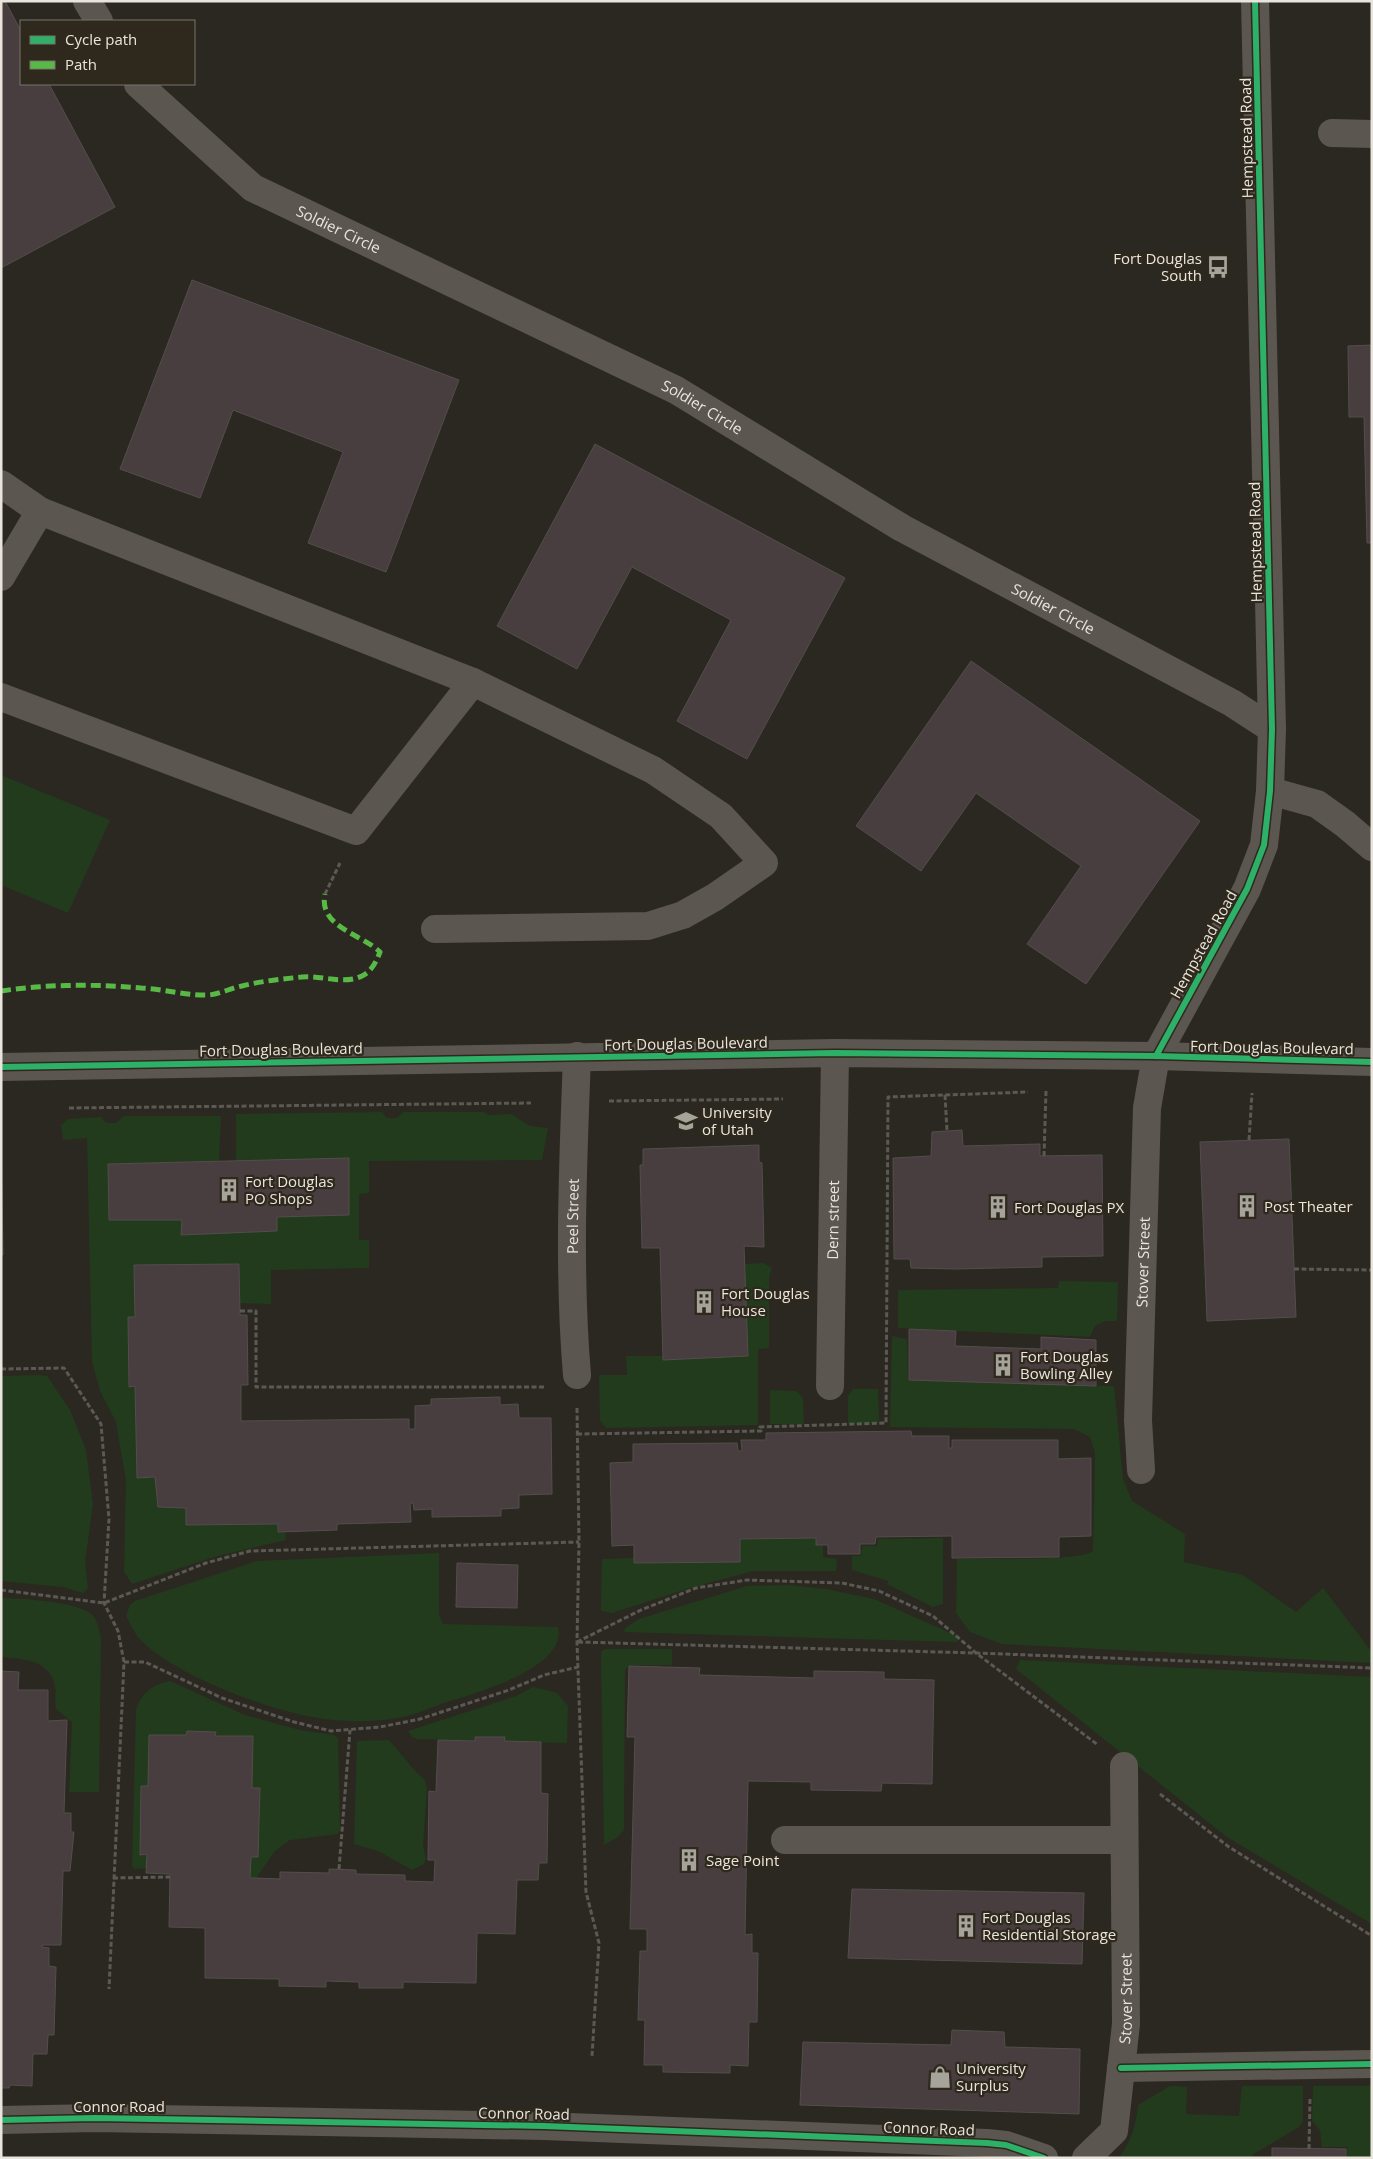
<svg xmlns="http://www.w3.org/2000/svg" width="1373" height="2159" viewBox="0 0 1373 2159" font-family="'Open Sans',sans-serif">
<style>
.green{fill:#223b1c}
.building{fill:#483d3f;stroke:#534e4c}
.lines{fill:none;stroke-linecap:round;stroke-linejoin:round}
.path{stroke:#5c5853;stroke-width:3;stroke-dasharray:5 2.5;stroke-linecap:butt}
.minor{stroke:#5b5650;stroke-width:28}
.quiet{stroke:#58b947;stroke-width:5;stroke-dasharray:10 5;stroke-linecap:butt}
.cycleway-casing{stroke:#2f291d;stroke-width:9}
.cycleway{stroke:#2db169;stroke-width:6}
.labels{text-anchor:middle;dominant-baseline:central;stroke-width:4.5;stroke-linejoin:round;paint-order:stroke}
.street-label{font-size:15px;fill:#e9e5dd;stroke:#2f291d}
.poi-label{font-size:15px;fill:#e9e5dd;stroke:#2f291d;text-anchor:start}
</style>
<rect width="100%" height="100%" fill="#2b2821"/>
<g class="green">
<polygon points="1,775 110,820 68,913 1,885"/>
<polygon points="382,1112 387,1118 397,1118 403,1112 483,1112 489,1115 511,1114 530,1126 548,1128 542,1160 369,1161 369,1193 359,1194 359,1240 369,1240 369,1268 271,1270 271,1304 240,1303 239,1264 134,1265 135,1317 128,1317 129,1386 135,1387 137,1477 156,1478 158,1507 186,1508 186,1525 278,1524 278,1532 285,1532 286,1540 214,1557 132,1584 124,1572 126,1481 116,1422 100,1391 92,1361 87,1138 63,1140 61,1125 68,1119 101,1117 106,1123 116,1123 124,1116 221,1116 219,1161 108,1164 109,1220 182,1220 182,1235 277,1231 277,1217 349,1215 349,1158 236,1161 236,1114"/>
<polygon points="763,1263 772,1268 769,1277 769,1348 758,1349 758,1425 606,1428 600,1420 599,1375 627,1375 626,1356 746,1356 743,1264"/>
<polygon points="1059,1281 1118,1282 1117,1321 1105,1321 1095,1326 1090,1337 898,1328 898,1290 1058,1288"/>
<path d="M892,1336l15,3 1,40 206,7 9,93 9,22 53,33 -1,28 59,13 53,37 27,-24 49,64v11l-370,-19 -32,-12 -14,-19 1,-54c21,-1 124,3 136,-8l2,-98 -5,-16 -16,-8 -184,-2z"/>
<polygon points="39,1375 47,1376 70,1410 86,1450 93,1504 85,1562 88,1588 83,1593 63,1587 1,1581 1,1376"/>
<polygon points="853,1389 878,1389 879,1423 848,1424 848,1396"/>
<polygon points="770,1390 796,1391 803,1398 804,1424 770,1424"/>
<polygon points="816,1538 816,1545 823,1545 823,1557 837,1559 836,1571 753,1571 690,1588 612,1613 601,1611 602,1559 634,1558 635,1563 740,1562 740,1539"/>
<polygon points="943,1538 943,1604 933,1607 887,1584 889,1581 852,1570 852,1556 861,1556 862,1546 877,1546 878,1539"/>
<path d="M439,1553v62l4,9 115,3c10,41 -85,67 -114,76 -15,5 -31,13 -47,15 -22,4 -49,4 -72,1 -49,-5 -156,-45 -188,-83 -4,-6 -7,-13 -11,-20l4,-11 5,-4 122,-40z"/>
<polygon points="788,1585 826,1589 874,1599 959,1637 957,1642 624,1632 625,1628 639,1619 747,1586"/>
<path d="M1,1598c19,0 77,4 90,16 7,6 8,16 10,25l-2,153h-30l3,-70 -16,-13c-2,-8 1,-18 -2,-27 -7,-23 -33,-23 -53,-25z"/>
<polygon points="605,1649 672,1649 672,1665 630,1665 625,1670 624,1830 616,1838 604,1845 601,1652"/>
<polygon points="1020,1660 1372,1677 1372,1924 1227,1837 1016,1669"/>
<path d="M170,1681l75,34 55,15 34,5 4,3 2,91 -2,5 -48,6 -15,11 -19,27h-6l3,-142 -102,-1 -5,122h5l-4,11 -12,1 -3,-3 4,-156c6,-18 16,-25 34,-29z"/>
<polygon points="533,1687 557,1693 568,1706 567,1743 418,1739 412,1737 408,1731 516,1696"/>
<polygon points="389,1740 415,1771 425,1780 427,1789 423,1844 426,1859 424,1864 412,1870 378,1851 354,1844 357,1741"/>
<path d="M1170,2086l17,1 -1,27 53,2 3,-30h61v36l-4,5 -47,28v3h-133c12,-17 17,-32 19,-53z"/>
<polygon points="1313,2086 1372,2086 1372,2158 1347,2158 1347,2147 1322,2147 1320,2130 1312,2121"/>
</g>
<g class="building">
<polygon points="1,1 5,1 21,31 21,84 49,84 115,207 1,268"/>
<polygon points="192,280 459,380 386,572 308,543 343,452 233,410 200,498 120,469"/>
<polygon points="1372,345 1372,543 1367,543 1364,417 1349,417 1348,346"/>
<polygon points="595,444 845,578 747,759 677,721 731,620 632,567 577,669 497,626"/>
<polygon points="971,661 1200,821 1086,984 1027,944 1081,866 976,793 921,871 856,826"/>
<polygon points="962,1130 963,1146 1040,1144 1040,1156 1102,1155 1103,1256 1042,1257 1042,1267 956,1269 911,1268 910,1259 894,1259 893,1158 931,1156 932,1132"/>
<polygon points="1,1139 3,1255 1,1255"/>
<polygon points="1289,1139 1296,1317 1207,1321 1200,1142"/>
<polygon points="759,1145 759,1162 762,1163 764,1247 744,1246 748,1356 663,1360 660,1248 642,1248 640,1165 643,1165 643,1149"/>
<polygon points="349,1158 349,1215 277,1217 277,1231 181,1235 182,1220 109,1220 108,1164"/>
<polygon points="239,1264 240,1315 247,1315 248,1385 241,1385 241,1421 409,1419 409,1429 415,1429 415,1406 431,1405 431,1399 500,1397 500,1405 518,1404 519,1418 551,1418 552,1494 519,1495 519,1508 501,1509 501,1516 432,1517 432,1509 414,1510 413,1503 410,1503 411,1522 337,1524 337,1530 278,1532 278,1524 186,1525 186,1508 158,1507 155,1477 137,1478 135,1386 129,1387 128,1317 135,1317 134,1265"/>
<polygon points="909,1329 956,1331 955,1346 1041,1349 1041,1337 1096,1340 1096,1386 909,1380"/>
<polygon points="911,1431 912,1436 949,1436 949,1448 952,1448 952,1440 1058,1440 1058,1459 1091,1458 1091,1536 1059,1537 1059,1557 952,1558 952,1536 876,1537 875,1544 860,1544 860,1554 828,1554 828,1545 816,1545 816,1538 740,1539 740,1562 634,1563 634,1545 612,1546 610,1463 633,1462 633,1444 737,1443 738,1451 742,1451 741,1440 766,1440 766,1433"/>
<polygon points="457,1563 518,1565 517,1608 456,1607"/>
<polygon points="629,1666 700,1668 699,1675 814,1678 814,1671 884,1672 884,1679 934,1680 932,1784 882,1783 881,1791 811,1790 811,1782 748,1781 745,1935 752,1934 752,1953 758,1953 757,2022 749,2022 748,2066 730,2065 730,2073 663,2072 663,2065 644,2065 645,2020 638,2020 640,1951 647,1951 647,1929 630,1929 635,1737 627,1737"/>
<polygon points="1,1671 19,1672 18,1690 48,1690 48,1721 67,1720 64,1813 71,1813 71,1832 74,1832 70,1871 63,1871 61,1945 42,1945 42,1947 49,1948 49,1966 56,1967 54,2035 48,2035 47,2054 33,2054 32,2086 10,2085 9,2088 1,2088"/>
<polygon points="187,1731 216,1732 215,1736 253,1736 252,1788 260,1788 258,1857 251,1857 250,1878 256,1878 280,1879 280,1872 329,1873 329,1869 356,1870 356,1874 405,1875 405,1881 434,1882 435,1860 428,1860 429,1791 436,1792 438,1740 475,1741 475,1737 505,1737 504,1741 541,1742 541,1793 548,1794 547,1863 539,1863 538,1880 517,1880 515,1934 477,1933 476,1983 403,1982 403,1988 359,1988 359,1982 326,1981 326,1987 279,1986 279,1979 205,1978 205,1928 169,1927 170,1874 146,1873 147,1854 140,1855 141,1786 148,1786 149,1735 186,1735"/>
<polygon points="852,1889 1084,1893 1082,1964 848,1958"/>
<polygon points="952,2030 1004,2032 1005,2047 1080,2049 1079,2114 800,2105 803,2042 951,2045"/>
<polygon points="1272,2148 1346,2149 1346,2158 1272,2158"/>
</g>
<g class="lines">
<g class="path">
<polyline points="325,894 340,863"/>
<polyline points="945,1095 947,1131"/>
<polyline points="609,1101 783,1099"/>
<polyline points="69,1108 531,1103"/>
<polyline points="1249,1140 1252,1093"/>
<polyline points="1044,1156 1046,1091"/>
<polyline points="1294,1269 1372,1270"/>
<polyline points="240,1311 256,1311 256,1387 546,1387"/>
<polyline points="1,1369 64,1368 101,1424 109,1519 104,1603 118,1631 124,1662 109,1989"/>
<polyline points="577,1408 579,1542 577,1642 586,1892 599,1943 592,2056"/>
<polyline points="577,1434 761,1431 760,1427 886,1423 888,1097 1028,1092"/>
<polyline points="1,1590 104,1603 206,1563 250,1551 579,1542"/>
<polyline points="577,1642 641,1610 696,1588 747,1580 842,1583 879,1591 933,1616 976,1653 1098,1745"/>
<polyline points="578,1642 976,1653 1372,1668"/>
<polyline points="124,1662 145,1662 222,1698 294,1722 331,1731 380,1727 420,1719 509,1690 544,1675 578,1667"/>
<polyline points="1160,1794 1229,1847 1372,1936"/>
<polyline points="339,1869 350,1730"/>
<polyline points="113,1878 170,1877"/>
<polyline points="1309,2149 1310,2099"/>
</g>
<g class="minor">
<polyline points="87,1 99,21"/>
<path id="s1" d="M138,84l115,104 423,202 226,138 330,175 40,26"/>
<polyline points="1332,133 1372,134"/>
<polyline points="1,484 40,511 473,682 653,770 721,816 764,863 715,897 683,915 648,926 435,929"/>
<polyline points="1,577 40,511"/>
<polyline points="1,697 356,831 473,682"/>
<polyline points="1270,791 1317,804 1345,824 1372,847"/>
<polyline points="1,1067 835,1053 1156,1056 1372,1062"/>
<path id="s2" d="M577,1375c-9,-106 -4,-212 0,-319"/>
<path id="s3" d="M830,1386l5,-333"/>
<path id="s4" d="M1141,1470l-3,-50 9,-312 9,-52 91,-167 17,-44 6,-54 2,-62 -17,-728"/>
<polyline points="785,1840 1124,1840"/>
<polyline points="1121,2068 1372,2064"/>
<polyline points="1,2120 95,2118 544,2126 987,2143 1006,2145 1044,2158"/>
<path id="s5" d="M1086,2158l28,-27 12,-107 -2,-258"/>
</g>
<path class="quiet" d="M1,991c46,-7 94,-7 140,-3 23,1 45,8 68,7 11,-1 22,-7 33,-9 20,-5 40,-7 60,-9 19,-2 42,8 60,-1 10,-5 14,-14 18,-24 -18,-18 -62,-25 -55,-58"/>
<defs>
<g id="cycleway">
<polyline points="1156,1056 1247,889 1264,845 1270,791 1272,729 1255,1"/>
<polyline points="1,1067 835,1053 1156,1056 1372,1062"/>
<polyline points="1121,2068 1372,2064"/>
<polyline points="1,2120 95,2118 544,2126 987,2143 1006,2145 1044,2158"/>
</g>
</defs>
<use href="#cycleway" class="cycleway-casing"/>
<use href="#cycleway" class="cycleway"/>
</g>
<defs>
<symbol id="bus-bare" viewBox="-9 -9 18 18"><path d="M-5-6H5V4H4V6H2V4H-2V6H-4V4H-5ZM-3.5-4V0h7V-4ZM-3.5 1.2v1.5H-2V1.2ZM2 1.2v1.5H3.5V1.2Z" fill="#a6a39b" stroke="#2f291d" stroke-width="2.5" paint-order="stroke"/></symbol>
<symbol id="university-bare" viewBox="-9 -9 18 18"><path d="M0-5L7-2L0 1L-7-2ZM-4 1L0 2.5L4 1V4Q0 6-4 4Z" fill="#a6a39b" stroke="#2f291d" stroke-width="2.5" paint-order="stroke"/></symbol>
<symbol id="building-bare" viewBox="-9 -9 18 18"><path d="M-4-6H4V6H1V3H-1V6H-4ZM-2.5-4.3h1.7v1.8h-1.7ZM.8-4.3h1.7v1.8H.8ZM-2.5-1h1.7V.8h-1.7ZM.8-1h1.7V.8H.8Z" fill="#a6a39b" stroke="#2f291d" stroke-width="2.5" paint-order="stroke"/></symbol>
<symbol id="shop-bare" viewBox="-9 -9 18 18"><path d="M-5-2.5h2.3a2.7 3.5 0 0 1 5.4 0H5L5.5 6h-11ZM-1.5-2.5h3a1.5 2.3 0 0 0-3 0Z" fill="#a6a39b" stroke="#2f291d" stroke-width="2.5" paint-order="stroke"/></symbol>
</defs>
<g fill-rule="evenodd">
<use href="#bus-bare" x="1202" y="251" width="32" height="32"/>
<use href="#university-bare" x="670" y="1105" width="32" height="32"/>
<use href="#building-bare" x="213" y="1174" width="32" height="32"/>
<use href="#building-bare" x="1231" y="1190" width="32" height="32"/>
<use href="#building-bare" x="982" y="1191" width="32" height="32"/>
<use href="#building-bare" x="688" y="1286" width="32" height="32"/>
<use href="#building-bare" x="987" y="1349" width="32" height="32"/>
<use href="#building-bare" x="673" y="1844" width="32" height="32"/>
<use href="#building-bare" x="950" y="1910" width="32" height="32"/>
<use href="#shop-bare" x="924" y="2061" width="32" height="32"/>
</g>
<g class="labels">
<g class="street-label">
<text transform="translate(1246 138) rotate(-91)">Hempstead Road</text>
<text stroke="none"><textPath href="#s1" startOffset="250">Soldier Circle</textPath></text>
<text stroke="none"><textPath href="#s1" startOffset="655">Soldier Circle</textPath></text>
<text transform="translate(1255 542) rotate(-91)">Hempstead Road</text>
<text stroke="none"><textPath href="#s1" startOffset="1060">Soldier Circle</textPath></text>
<text transform="translate(1203 944) rotate(-61)">Hempstead Road</text>
<text transform="translate(686 1043) rotate(-1)">Fort Douglas Boulevard</text>
<text transform="translate(1272 1047) rotate(1)">Fort Douglas Boulevard</text>
<text transform="translate(281 1049) rotate(-1)">Fort Douglas Boulevard</text>
<text stroke="none"><textPath href="#s2" startOffset="159">Peel Street</textPath></text>
<text stroke="none"><textPath href="#s3" startOffset="166">Dern street</textPath></text>
<text stroke="none"><textPath href="#s4" startOffset="208">Stover Street</textPath></text>
<text stroke="none"><textPath href="#s5" startOffset="172">Stover Street</textPath></text>
<text x="119" y="2106">Connor Road</text>
<text transform="translate(524 2113) rotate(1)">Connor Road</text>
<text transform="translate(929 2128) rotate(2)">Connor Road</text>
</g>
<g class="poi-label">
<text x="1202" y="258" text-anchor="end">Fort Douglas<tspan x="1202" dy="17">South</tspan></text>
<text x="702" y="1112">University<tspan x="702" dy="17">of Utah</tspan></text>
<text x="245" y="1181">Fort Douglas<tspan x="245" dy="17">PO Shops</tspan></text>
<text x="1264" y="1206">Post Theater</text>
<text x="1014" y="1207">Fort Douglas PX</text>
<text x="721" y="1293">Fort Douglas<tspan x="721" dy="17">House</tspan></text>
<text x="1020" y="1356">Fort Douglas<tspan x="1020" dy="17">Bowling Alley</tspan></text>
<text x="706" y="1860">Sage Point</text>
<text x="982" y="1917">Fort Douglas<tspan x="982" dy="17">Residential Storage</tspan></text>
<text x="956" y="2068">University<tspan x="956" dy="17">Surplus</tspan></text>
</g>
</g>
<rect width="1373" height="2159" fill="none" stroke="#e9e5dd" stroke-width="5"/>
<rect x="20" y="20" width="175" height="65" fill="#2f291d" stroke="#79746a"/>
<rect x="30" y="36" width="25" height="8" fill="#2db169" stroke="#79746a"/>
<text x="65" y="45" font-size="15" fill="#e9e5dd">Cycle path</text>
<rect x="30" y="61" width="25" height="8" fill="#58b947" stroke="#79746a"/>
<text x="65" y="70" font-size="15" fill="#e9e5dd">Path</text>
</svg>
